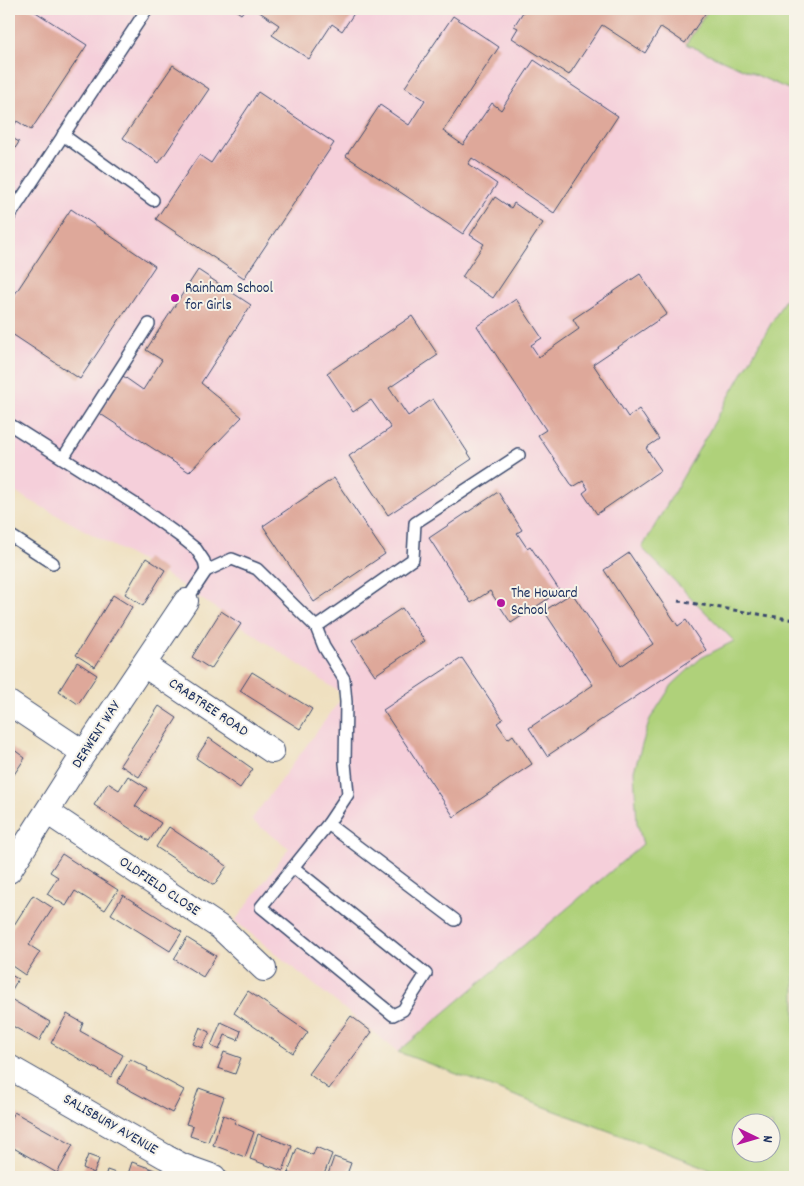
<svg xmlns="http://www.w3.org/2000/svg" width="804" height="1186" viewBox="0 0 804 1186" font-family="Dekko,sans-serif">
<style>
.built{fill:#f5cfda;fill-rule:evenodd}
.green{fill:#afd17a;stroke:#65806c;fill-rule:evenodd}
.building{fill:#dea89a}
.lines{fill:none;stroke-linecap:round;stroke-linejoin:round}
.service-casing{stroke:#3b4a6d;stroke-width:14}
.minor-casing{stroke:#3b4a6d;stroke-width:26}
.path{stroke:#3b4a6d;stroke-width:3;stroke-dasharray:4 4;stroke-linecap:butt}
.service{stroke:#fff;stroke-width:11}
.minor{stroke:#fff;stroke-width:24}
.poi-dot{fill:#b5179e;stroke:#f7f3e8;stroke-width:2}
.labels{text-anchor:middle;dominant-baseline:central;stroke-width:4;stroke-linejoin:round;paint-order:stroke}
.poi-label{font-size:15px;fill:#1b2f5e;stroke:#f7f3e8;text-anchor:start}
.street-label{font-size:15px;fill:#1b2f5e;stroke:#f7f3e8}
</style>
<rect width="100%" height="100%" fill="#f7f3e8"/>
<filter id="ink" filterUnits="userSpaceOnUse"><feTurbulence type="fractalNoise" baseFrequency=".02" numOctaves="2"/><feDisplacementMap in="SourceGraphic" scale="10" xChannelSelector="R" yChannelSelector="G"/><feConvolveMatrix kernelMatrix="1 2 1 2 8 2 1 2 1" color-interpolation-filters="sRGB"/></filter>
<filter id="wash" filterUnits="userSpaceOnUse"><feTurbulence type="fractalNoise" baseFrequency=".0096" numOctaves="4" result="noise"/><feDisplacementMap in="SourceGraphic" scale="20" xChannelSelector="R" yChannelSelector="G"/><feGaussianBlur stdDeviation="1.12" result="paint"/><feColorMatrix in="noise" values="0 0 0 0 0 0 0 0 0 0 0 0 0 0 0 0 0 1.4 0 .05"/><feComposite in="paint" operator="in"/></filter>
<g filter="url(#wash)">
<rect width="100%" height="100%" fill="#efe0c0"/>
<path class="built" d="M9,9h786v624l-61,8 -33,17 -29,27 -22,34 -16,52 49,134 112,272h-63l-334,-125 -163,-131 54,-73 -38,-28 93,-125 -181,-122 -154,-84zM742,1124h30v30h-30z"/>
<g class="green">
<polygon points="709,9 795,9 795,92 686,44"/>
<path d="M795,282v895h-63l-334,-125 245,-208 -6,-21 -3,-52 16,-52 22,-34 29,-27 33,-17 -92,-93zM742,1124h30v30h-30z"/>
</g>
<g id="blocks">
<g class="building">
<polygon points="15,9 31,9 87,45 31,130 17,121 9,134 9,18"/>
<polygon points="234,9 245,9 241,14"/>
<polygon points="255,9 357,9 342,31 332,24 309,59 272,35 279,25"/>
<polygon points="525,9 701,9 706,12 685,43 661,27 645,53 602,25 569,75 512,38 518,28 514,26"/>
<polygon points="453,16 499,47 443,131 463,145 492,103 501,110 534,60 618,116 554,213 472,158 468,164 497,184 463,234 346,156 380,105 409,125 425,100 405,87"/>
<polygon points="173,65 209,89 159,163 123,138"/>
<polygon points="258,92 334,143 244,278 156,219 199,155 211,163"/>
<polygon points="9,136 19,142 9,158"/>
<polygon points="495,197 511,208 514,203 543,223 493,298 462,277 484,244 470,235"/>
<polygon points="71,209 155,266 80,379 9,332 9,303"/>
<polygon points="198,270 251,305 201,383 242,417 189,472 99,413 123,376 143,390 162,360 146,350"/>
<polygon points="640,274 667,314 593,364 628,417 639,409 659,439 646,448 661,470 597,514 583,493 588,489 583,481 573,487 538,435 546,430 477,326 516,299 542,338 531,345 539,357 579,329 573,319"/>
<polygon points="412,316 438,355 389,388 408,416 433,399 472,459 388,515 349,456 391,428 371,400 353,412 327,373"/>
<polygon points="334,478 385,554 314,602 263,526"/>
<polygon points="498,492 522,530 517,533 527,548 530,546 560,591 511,623 490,591 471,603 429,538"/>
<polygon points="629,553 678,626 686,620 706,650 547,756 529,728 593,685 544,611 572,593 621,666 653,644 604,570"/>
<polygon points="146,558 165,570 143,606 125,594"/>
<polygon points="113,595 132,607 95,667 76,655"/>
<polygon points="402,608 425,641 375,675 352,641"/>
<polygon points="221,611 241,624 211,669 192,657"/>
<polygon points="462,658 503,719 497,723 508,739 513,735 532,764 454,817 383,710"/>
<polygon points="77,662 97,675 78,704 59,691"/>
<polygon points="252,672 312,709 300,729 240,691"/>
<polygon points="159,706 177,718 139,777 120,765"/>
<polygon points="209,738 253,769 240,788 196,758"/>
<polygon points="9,746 25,758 9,782"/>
<polygon points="128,776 147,788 135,806 161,823 149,841 94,805 108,783 119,790"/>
<polygon points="169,827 227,866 214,885 156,847"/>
<polygon points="62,854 118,890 105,910 75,891 66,906 47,894 58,877 50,872"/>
<polygon points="33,895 53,908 29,945 40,952 25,975 9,964 9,933"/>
<polygon points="123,895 182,932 170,951 111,914"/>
<polygon points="187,938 216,956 203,977 174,959"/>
<polygon points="9,974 18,979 9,995"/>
<polygon points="248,991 308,1032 293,1053 234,1013"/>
<polygon points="9,998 50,1022 39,1041 9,1024"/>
<polygon points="67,1014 83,1023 80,1031 123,1055 111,1077 51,1043"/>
<polygon points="351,1016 372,1032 329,1089 309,1074"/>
<polygon points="221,1022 241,1031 238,1040 225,1035 219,1050 211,1046"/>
<polygon points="200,1027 210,1032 202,1048 193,1044"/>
<polygon points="224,1052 241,1058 235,1074 218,1068"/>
<polygon points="130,1059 148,1068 147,1070 184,1090 172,1113 117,1083"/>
<polygon points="199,1088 224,1097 208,1142 190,1136 193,1126 186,1124"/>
<polygon points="14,1112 73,1145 57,1173 12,1147 9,1152 9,1121"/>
<polygon points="223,1115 236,1120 234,1123 254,1132 245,1157 213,1145"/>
<polygon points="258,1134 292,1146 283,1171 250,1159"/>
<polygon points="316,1147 332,1154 323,1177 300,1177 288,1173 297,1148 313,1155"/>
<polygon points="88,1155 99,1159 94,1173 83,1168"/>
<polygon points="334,1157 351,1163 346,1177 327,1177"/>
<polygon points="132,1162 155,1170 152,1177 105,1177 107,1170 127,1177"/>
<polygon points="358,1172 373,1177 356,1177"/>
<polygon points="381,1173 391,1177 379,1177"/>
</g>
</g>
</g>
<g filter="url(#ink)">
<use href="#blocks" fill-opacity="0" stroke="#3b4a6d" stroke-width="1"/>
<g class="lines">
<defs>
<g id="service">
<polyline points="63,135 153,200"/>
<polyline points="9,217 147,9"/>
<polyline points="9,424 138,506 181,537 196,549 204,561 206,571"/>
<polyline points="63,458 149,324"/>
<polyline points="11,536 53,563"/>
<polyline points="186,601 206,571 232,559 257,569 316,627 413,559 415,523 519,455"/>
<polyline points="328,824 455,920"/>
<polyline points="293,867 426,974 403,1010 393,1015 261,907 328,824 348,794 345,763 346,702 344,679 324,647 316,627"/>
</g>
<g id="minor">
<polyline points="144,665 272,751"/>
<polyline points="9,703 84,753"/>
<polyline points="47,812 221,928 264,969"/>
<polyline points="9,871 84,753 186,601"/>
<polyline points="9,1067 166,1157 183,1166 214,1177"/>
</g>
</defs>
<use href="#service" class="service-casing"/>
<use href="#minor" class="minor-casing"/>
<polyline class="path" points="678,601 795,620"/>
<use href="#service" class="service"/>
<use href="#minor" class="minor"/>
</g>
</g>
<g class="poi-dot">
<circle cx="175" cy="298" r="5"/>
<circle cx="501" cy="603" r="5"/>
</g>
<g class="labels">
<g class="poi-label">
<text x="185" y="289">Rainham School<tspan x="185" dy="17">for Girls</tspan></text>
<text x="511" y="594">The Howard<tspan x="511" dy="17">School</tspan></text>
</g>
<g class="street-label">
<text transform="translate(208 708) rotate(34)">CRABTREE ROAD</text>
<text transform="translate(97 735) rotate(-57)">DERWENT WAY</text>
<text transform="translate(159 887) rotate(34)">OLDFIELD CLOSE</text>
<text transform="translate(110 1125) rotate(30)">SALISBURY AVENUE</text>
</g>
</g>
<rect width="804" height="1186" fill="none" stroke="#f7f3e8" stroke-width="30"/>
<g transform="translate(756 1138) rotate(95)"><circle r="24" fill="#f7f3e8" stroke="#9fa5b1"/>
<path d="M0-4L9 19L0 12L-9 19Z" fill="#b5179e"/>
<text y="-8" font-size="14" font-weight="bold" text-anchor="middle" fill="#1b2f5e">N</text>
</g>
</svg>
